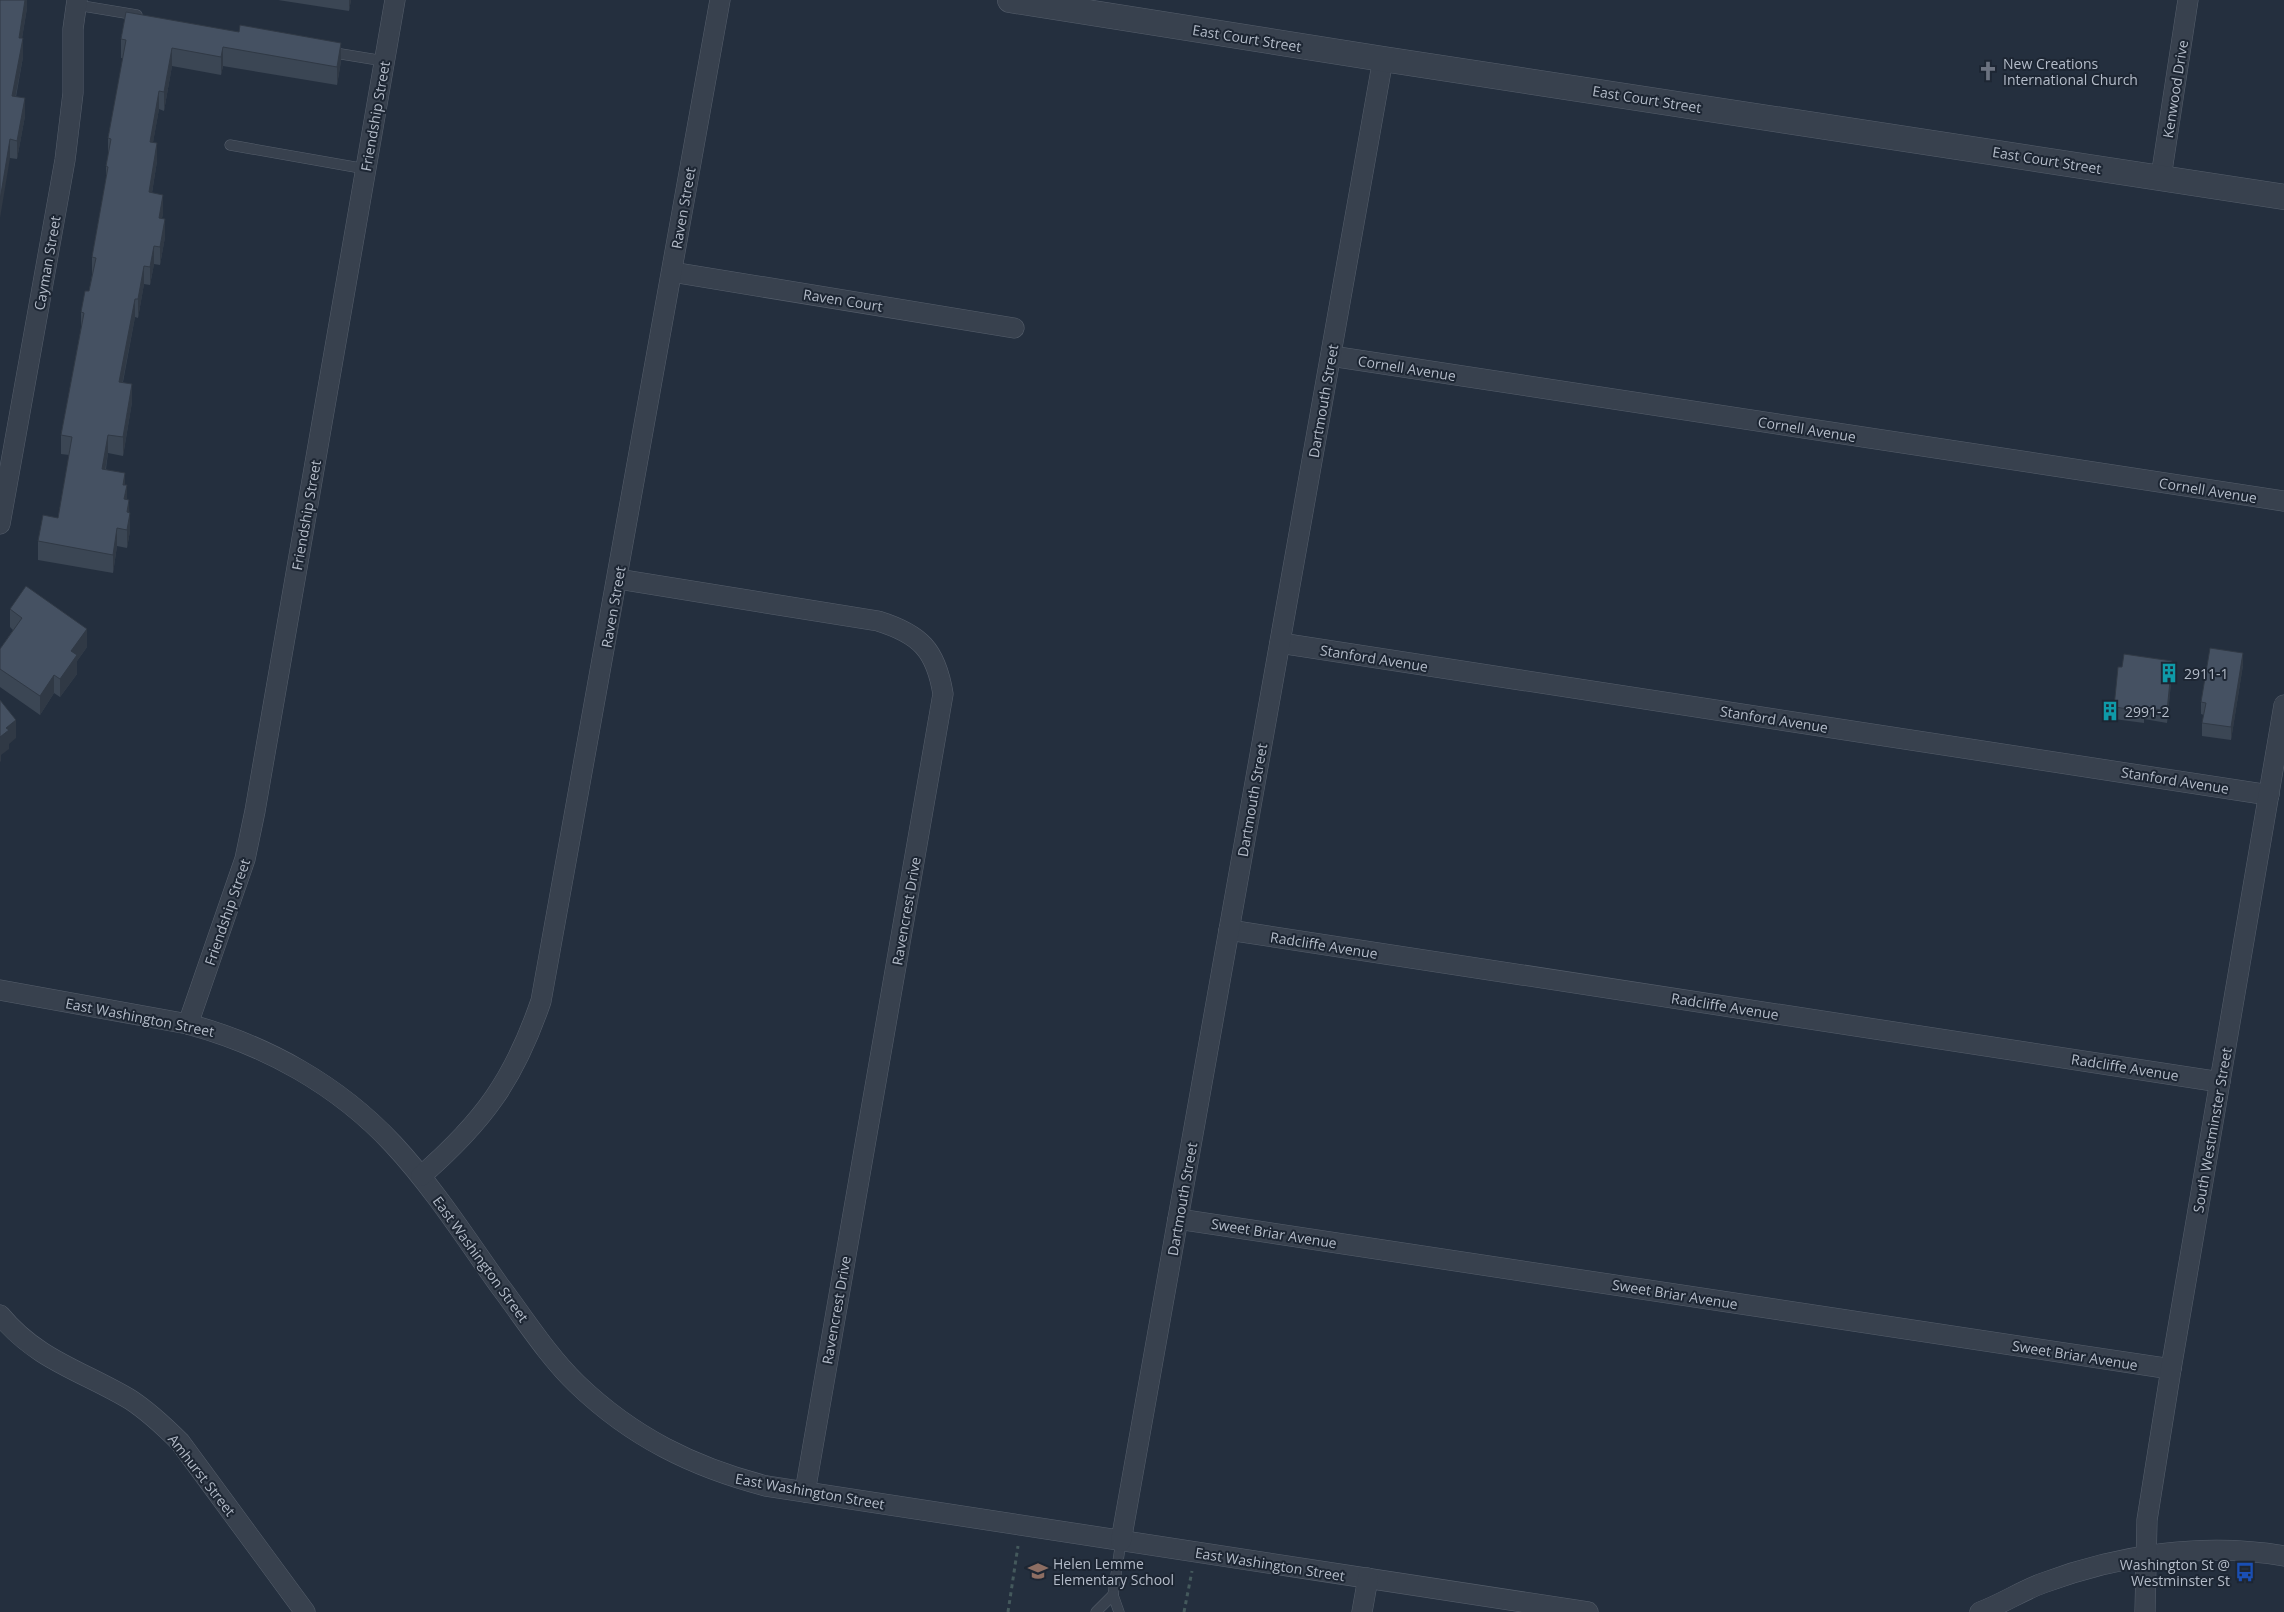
<svg xmlns="http://www.w3.org/2000/svg" width="2284" height="1612" viewBox="0 0 2284 1612" font-family="'Open Sans',sans-serif">
<style>
.lines{fill:none;stroke-linecap:round;stroke-linejoin:round}
.service-casing{stroke:#565f6c;stroke-width:11}
.minor-casing{stroke:#565f6c;stroke-width:21}
.tertiary-casing{stroke:#565f6c;stroke-width:26}
.path{stroke:#44595c;stroke-width:3;stroke-dasharray:4 4;stroke-linecap:butt}
.service{stroke:#38414e;stroke-width:10}
.minor{stroke:#38414e;stroke-width:20}
.tertiary{stroke:#38414e;stroke-width:25}
.wall{fill:#3b4654}
.shaded-wall{fill:#303945}
.building{fill:#455162;stroke:#303945}
.labels{text-anchor:middle;dominant-baseline:central;stroke-width:4;stroke-linejoin:round;paint-order:stroke}
.street-label{font-size:14px;fill:#b4bcc9;stroke:#1d2633}
.poi-label{font-size:14px;fill:#b4bcc9;stroke:#1d2633;text-anchor:start}
</style>
<rect width="100%" height="100%" fill="#242f3e"/>
<g class="lines">
<defs>
<g id="service">
<polyline points="77,5 137,15"/>
<polyline points="329,52 384,61"/>
<polyline points="230,145 366,169"/>
<polyline points="1113,1595 1121,1541"/>
<polyline points="1096,1612 1113,1595 1119,1612"/>
</g>
<g id="minor">
<polyline points="2161,177 2188,0"/>
<polyline points="672,272 1014,328"/>
<polyline points="1331,356 2284,501"/>
<polyline points="0,524 65,160 73,93 73,29 77,0"/>
<path d="M618,579l260,42c42,13 58,29 65,73l-138,798"/>
<polyline points="1280,643 2269,795"/>
<polyline points="1229,930 2220,1082"/>
<path d="M0,990l188,34c78,21 150,61 205,120 40,43 72,93 106,141 25,33 48,70 78,99 55,53 116,83 189,102l822,126"/>
<polyline points="188,1024 245,859 255,811 395,0"/>
<path d="M421,1176c62,-54 93,-96 120,-175l179,-1001"/>
<polyline points="1178,1219 2171,1369"/>
<path d="M0,1315c38,46 83,56 131,85 18,12 34,27 49,42l125,170"/>
<polyline points="1121,1541 1383,59"/>
<polyline points="1362,1612 1368,1578"/>
<path d="M1980,1612c22,-8 41,-21 63,-29 75,-28 161,-41 241,-27"/>
<polyline points="2145,1612 2147,1520 2171,1369 2284,705"/>
</g>
<polyline id="tertiary" points="1010,0 1383,59 2284,197"/>
</defs>
<use href="#service" class="service-casing"/>
<use href="#minor" class="minor-casing"/>
<use href="#tertiary" class="tertiary-casing"/>
<g class="path">
<polyline points="1008,1612 1018,1546"/>
<polyline points="1184,1612 1192,1571"/>
</g>
<use href="#service" class="service"/>
<use href="#minor" class="minor"/>
<use href="#tertiary" class="tertiary"/>
</g>
<g class="wall">
<polygon points="0,0 27,0 27,8 22,38 23,57 16,97 25,116 17,159 10,158"/>
<polygon points="278,0 351,0 349,11"/>
<polygon points="126,12 341,61 337,85 223,66 221,75 172,66 164,111 159,109 153,142 157,161 152,193 163,213 162,218 165,237 160,265 154,264 150,285 144,284 138,318 135,317 123,382 132,402 123,456 108,453 106,469 125,485 129,513 130,531 127,548 117,546 113,573 38,560 38,541 58,518 69,455 61,454 61,435 81,328 81,312 89,291 92,275 92,257 106,179 106,166 108,156 108,138 123,58 121,58 121,39"/>
<polygon points="10,609 87,647 77,661 77,674 60,697 54,693 40,715 0,687 0,649 13,630 10,627"/>
<polygon points="2243,665 2231,740 2202,736 2202,723 2204,715 2201,714 2201,702"/>
<polygon points="2172,673 2167,723 2144,719 2144,723 2114,719 2114,707"/>
</g>
<g class="shaded-wall">
<polygon points="25,0 27,0 27,8 19,56 19,38"/>
<polygon points="349,0 351,0 349,11"/>
<polygon points="23,38 23,57 12,114 12,96"/>
<polygon points="341,43 341,61 337,85 337,67"/>
<polygon points="223,47 223,66 221,75 221,57"/>
<polygon points="172,48 172,66 164,111 164,92"/>
<polygon points="159,91 159,109 150,160 150,142"/>
<polygon points="25,98 25,116 17,159 17,141"/>
<polygon points="10,139 10,158 0,218 0,200"/>
<polygon points="157,143 157,161 149,211 149,192"/>
<polygon points="163,195 163,213 159,236 159,218"/>
<polygon points="165,219 165,237 160,265 160,247"/>
<polygon points="154,246 154,264 150,285 150,267"/>
<polygon points="144,266 144,284 138,318 138,299"/>
<polygon points="135,299 135,317 119,400 119,382"/>
<polygon points="132,384 132,402 123,456 123,437"/>
<polygon points="108,435 108,453 102,487 102,469"/>
<polygon points="125,473 125,491 123,485"/>
<polygon points="127,485 127,504 124,499"/>
<polygon points="129,500 130,531 127,548 127,512"/>
<polygon points="117,528 117,546 113,573 113,555"/>
<polygon points="87,629 87,647 77,661 77,674 60,697 60,679 71,651"/>
<polygon points="2243,653 2243,665 2231,740 2231,727"/>
<polygon points="2172,661 2172,673 2167,723 2167,711"/>
<polygon points="54,675 54,693 40,715 40,696"/>
<polygon points="16,720 16,738 9,744 9,749 1,755 1,761 0,762 0,737 6,728"/>
</g>
<g class="building">
<polygon points="0,0 25,0 19,38 23,38 12,96 25,98 17,141 10,139 0,200"/>
<polygon points="126,12 239,32 240,25 341,43 337,67 223,47 221,57 172,48 164,92 159,91 150,142 157,143 149,192 163,195 159,218 165,219 160,247 154,246 150,267 144,266 138,299 135,299 119,382 132,384 123,437 108,435 102,469 125,473 123,485 127,485 124,499 129,500 127,512 130,513 127,530 117,528 113,555 38,541 43,515 58,518 72,437 61,435 84,313 81,312 85,291 89,291 96,258 92,257 108,167 106,166 111,139 108,138 126,40 121,39"/>
<polygon points="26,586 87,629 71,651 77,655 60,679 54,675 40,696 0,669 0,649 22,618 10,609"/>
<polygon points="2210,648 2243,653 2231,727 2202,723 2206,703 2201,702"/>
<polygon points="2124,654 2172,661 2167,711 2144,707 2144,711 2114,707 2118,667 2122,667"/>
<polygon points="0,700 16,720 6,728 9,730 0,737"/>
</g>
<defs>
<symbol id="church-bare" viewBox="-9 -9 18 18"><path d="M-1.2-6h2.4v3.5h3.3v2.4h-3.3V6h-2.4V-.1h-3.3v-2.4h3.3Z" fill="#6b7280" stroke="#1d2633" stroke-width="2.5" paint-order="stroke"/></symbol>
<symbol id="building-bare" viewBox="-9 -9 18 18"><path d="M-4-6H4V6H1V3H-1V6H-4ZM-2.5-4.3h1.7v1.8h-1.7ZM.8-4.3h1.7v1.8H.8ZM-2.5-1h1.7V.8h-1.7ZM.8-1h1.7V.8H.8Z" fill="#0f9aa8" stroke="#1d2633" stroke-width="2.5" paint-order="stroke"/></symbol>
<symbol id="school-bare" viewBox="-9 -9 18 18"><path d="M0-5L7-2L0 1L-7-2ZM-4 1L0 2.5L4 1V4Q0 6-4 4Z" fill="#8d6e63" stroke="#1d2633" stroke-width="2.5" paint-order="stroke"/></symbol>
<symbol id="bus-bare" viewBox="-9 -9 18 18"><path d="M-5-6H5V4H4V6H2V4H-2V6H-4V4H-5ZM-3.5-4V0h7V-4ZM-3.5 1.2v1.5H-2V1.2ZM2 1.2v1.5H3.5V1.2Z" fill="#1a4fb4" stroke="#1d2633" stroke-width="2.5" paint-order="stroke"/></symbol>
</defs>
<g fill-rule="evenodd">
<use href="#church-bare" x="1974" y="57" width="28" height="28"/>
<use href="#building-bare" x="2155" y="659" width="28" height="28"/>
<use href="#building-bare" x="2096" y="697" width="28" height="28"/>
<use href="#school-bare" x="1024" y="1557" width="28" height="28"/>
<use href="#bus-bare" x="2231" y="1558" width="28" height="28"/>
</g>
<g class="labels">
<g class="street-label">
<text transform="translate(1247 38) rotate(9)">East Court Street</text>
<text transform="translate(2175 89) rotate(-81)">Kenwood Drive</text>
<text transform="translate(1647 99) rotate(9)">East Court Street</text>
<text transform="translate(375 116) rotate(-80)">Friendship Street</text>
<text transform="translate(2047 160) rotate(9)">East Court Street</text>
<text transform="translate(683 208) rotate(-80)">Raven Street</text>
<text transform="translate(47 263) rotate(-80)">Cayman Street</text>
<text transform="translate(843 300) rotate(9)">Raven Court</text>
<text transform="translate(1407 368) rotate(9)">Cornell Avenue</text>
<text transform="translate(1323 401) rotate(-80)">Dartmouth Street</text>
<text transform="translate(1807 429) rotate(9)">Cornell Avenue</text>
<text transform="translate(2208 490) rotate(9)">Cornell Avenue</text>
<text transform="translate(306 515) rotate(-80)">Friendship Street</text>
<text transform="translate(613 607) rotate(-80)">Raven Street</text>
<text transform="translate(1374 658) rotate(9)">Stanford Avenue</text>
<text transform="translate(1774 719) rotate(9)">Stanford Avenue</text>
<text transform="translate(2175 780) rotate(9)">Stanford Avenue</text>
<text transform="translate(1252 800) rotate(-80)">Dartmouth Street</text>
<text transform="translate(906 911) rotate(-80)">Ravencrest Drive</text>
<text transform="translate(227 912) rotate(-71)">Friendship Street</text>
<text transform="translate(1324 945) rotate(9)">Radcliffe Avenue</text>
<text transform="translate(1725 1006) rotate(9)">Radcliffe Avenue</text>
<text transform="translate(140 1017) rotate(11)">East Washington Street</text>
<text transform="translate(2125 1067) rotate(9)">Radcliffe Avenue</text>
<text transform="translate(2212 1130) rotate(-80)">South Westminster Street</text>
<text transform="translate(1182 1199) rotate(-80)">Dartmouth Street</text>
<text transform="translate(1274 1233) rotate(9)">Sweet Briar Avenue</text>
<text transform="translate(481 1259) rotate(54)">East Washington Street</text>
<text transform="translate(1675 1294) rotate(9)">Sweet Briar Avenue</text>
<text transform="translate(836 1310) rotate(-80)">Ravencrest Drive</text>
<text transform="translate(2075 1355) rotate(9)">Sweet Briar Avenue</text>
<text transform="translate(202 1475) rotate(52)">Amhurst Street</text>
<text transform="translate(810 1491) rotate(10)">East Washington Street</text>
<text transform="translate(1270 1564) rotate(9)">East Washington Street</text>
</g>
<g class="poi-label">
<text x="2003" y="63">New Creations<tspan x="2003" dy="16">International Church</tspan></text>
<text x="2184" y="673">2911-1</text>
<text x="2125" y="711">2991-2</text>
<text x="1053" y="1563">Helen Lemme<tspan x="1053" dy="16">Elementary School</tspan></text>
<text x="2230" y="1564" text-anchor="end">Washington St @<tspan x="2230" dy="16">Westminster St</tspan></text>
</g>
</g>
</svg>
